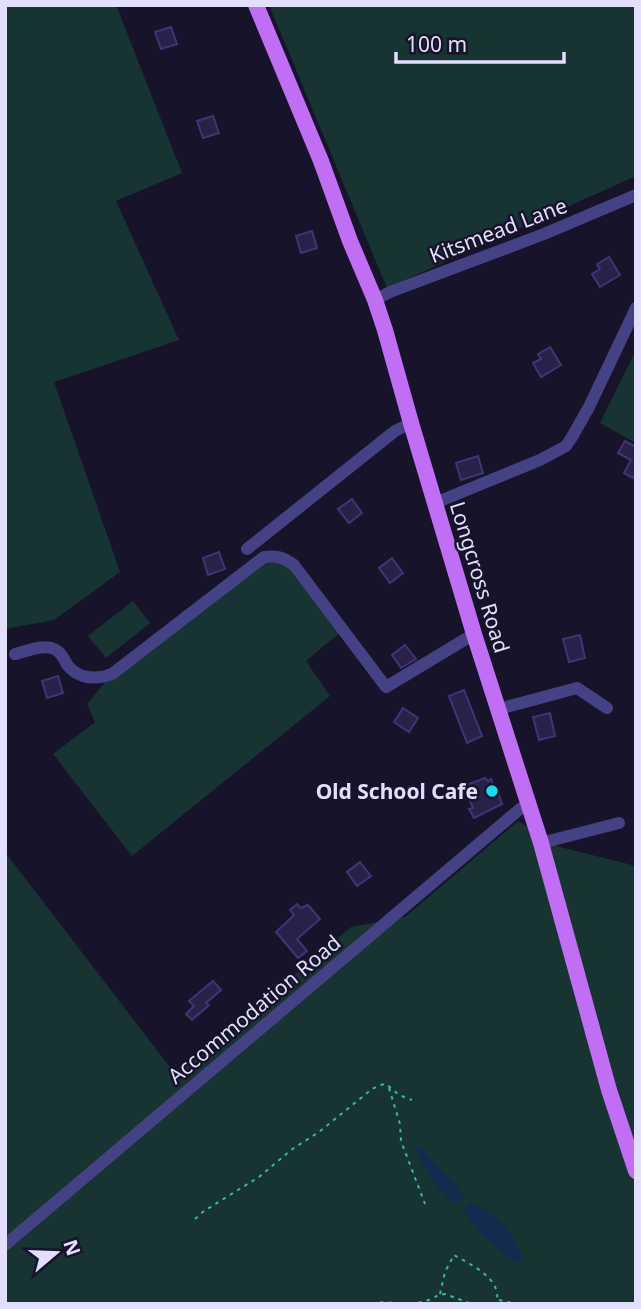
<svg xmlns="http://www.w3.org/2000/svg" width="641" height="1309" viewBox="0 0 641 1309" font-family="'Noto Sans',sans-serif">
<style>
.green{fill:#173432}
.water{fill:#142a4e}
.building{fill:#29214a;stroke:#403574;stroke-width:2}
.lines{fill:none;stroke-linecap:round;stroke-linejoin:round}
.path{stroke:#3bb5ac;stroke-width:2;stroke-dasharray:3.5 5;stroke-linecap:butt}
.minor{stroke:#444285;stroke-width:12}
.major{stroke:#c06ef4;stroke-width:16}
.poi-dot{fill:#1adbed;stroke:#17132a;stroke-width:2.5}
.labels{text-anchor:middle;dominant-baseline:central;stroke-width:5;stroke-linejoin:round;paint-order:stroke}
.street-label{font-size:21px;fill:#e2dffd;stroke:#17132a}
.poi-label{font-size:21px;font-weight:bold;fill:#e2dffd;stroke:#17132a;text-anchor:end}
</style>
<rect width="100%" height="100%" fill="#17132a"/>
<g class="green">
<polygon points="5,5 116,5 182,173 116,201 179,340 54,382 120,572 54,620 5,629"/>
<polygon points="269,5 636,5 636,176 387,288"/>
<polygon points="636,350 636,443 600,423"/>
<polygon points="264,557 284,558 343,630 306,661 330,696 132,856 53,754 95,722 87,704 112,674"/>
<polygon points="133,601 150,623 106,658 88,636"/>
<polygon points="518,821 560,847 636,866 636,1304 5,1304 5,852 176,1075 351,927 405,917"/>
</g>
<g class="water">
<path d="M420,1147l45,49 -8,8c-19,-12 -33,-34 -41,-55z"/>
<path d="M469,1203c23,5 48,34 54,56l-8,4 -33,-28 -18,-24z"/>
</g>
<g class="building">
<polygon points="171,27 177,44 161,49 155,32"/>
<polygon points="213,116 219,133 203,138 197,121"/>
<polygon points="312,231 317,248 301,253 296,236"/>
<polygon points="609,257 620,275 600,287 592,274 600,269 597,264"/>
<polygon points="550,347 561,365 541,377 533,363 541,359 538,354"/>
<polygon points="625,441 636,447 636,472 633,478 624,473 631,460 618,453"/>
<polygon points="478,456 483,473 461,480 456,463"/>
<polygon points="352,499 362,513 349,523 338,509"/>
<polygon points="219,552 225,569 208,575 203,558"/>
<polygon points="392,558 403,573 390,583 379,568"/>
<polygon points="580,635 585,658 569,662 563,639"/>
<polygon points="405,645 416,659 401,668 392,655"/>
<polygon points="58,676 63,693 47,698 42,681"/>
<polygon points="464,690 482,736 467,743 449,696"/>
<polygon points="403,708 418,718 409,732 394,722"/>
<polygon points="550,713 555,736 539,740 533,717"/>
<polygon points="485,778 488,781 491,779 494,787 496,786 502,804 474,818 469,809 473,808 464,786"/>
<polygon points="360,862 371,876 357,886 347,872"/>
<polygon points="297,904 301,908 308,905 320,919 297,939 307,951 298,958 276,932 294,915 290,910"/>
<polygon points="213,981 221,990 206,1003 209,1005 192,1020 186,1014 194,1006 189,1001"/>
</g>
<g class="lines">
<g class="path">
<polyline points="389,1088 400,1124 401,1141 425,1204"/>
<polyline points="195,1219 204,1211 259,1177 291,1150 319,1132 372,1089 380,1085 386,1084 399,1095 412,1100"/>
<path d="M440,1294l5,-22 9,-17c17,10 50,24 42,49"/>
<polyline points="499,1300 516,1304"/>
<polyline points="363,1304 385,1302 403,1304"/>
<path d="M410,1304c7,-1 14,-2 21,-5 5,-2 7,-5 14,-5l27,10"/>
</g>
<g class="minor">
<polyline points="375,300 390,292 544,234 636,195"/>
<polyline points="435,503 540,460 566,446 572,437 589,407 636,308"/>
<polyline points="247,549 395,431 411,423"/>
<path d="M15,654c12,-3 28,-10 39,-5 8,3 10,12 15,18 11,12 28,13 43,7l152,-117c13,-2 20,1 30,8l92,122 88,-53"/>
<polyline points="499,709 577,688 607,708"/>
<polyline points="541,843 619,823"/>
<polyline points="5,1245 520,809 529,804"/>
</g>
<polyline class="major" points="256,5 321,161 350,241 375,300 385,330 411,423 474,634 541,843 609,1090 636,1171"/>
</g>
<circle class="poi-dot" cx="492" cy="791" r="7"/>
<g class="labels">
<g class="street-label">
<text transform="translate(498 230) rotate(-21)">Kitsmead Lane</text>
<text transform="translate(480 577) rotate(73)">Longcross Road</text>
<text transform="translate(254 1009) rotate(-40)">Accommodation Road</text>
</g>
<g class="poi-label">
<text x="478" y="791">Old School Cafe</text>
</g>
</g>
<rect width="641" height="1309" fill="none" stroke="#e2dffd" stroke-width="14"/>
<g transform="translate(56 1253) rotate(71)" stroke="#17132a" stroke-width="5" paint-order="stroke">
<path d="M0-5L12 26L0 18L-12 26Z" fill="#e2dffd"/>
<text y="-10" font-size="19" font-weight="bold" text-anchor="middle" fill="#e2dffd">N</text>
</g>
<path d="M396 52v10h168v-10" fill="none" stroke="#e2dffd" stroke-width="3.5"/>
<text x="406" y="52" font-size="21" fill="#e2dffd" stroke="#17132a" stroke-width="5" paint-order="stroke">100 m</text>
</svg>
